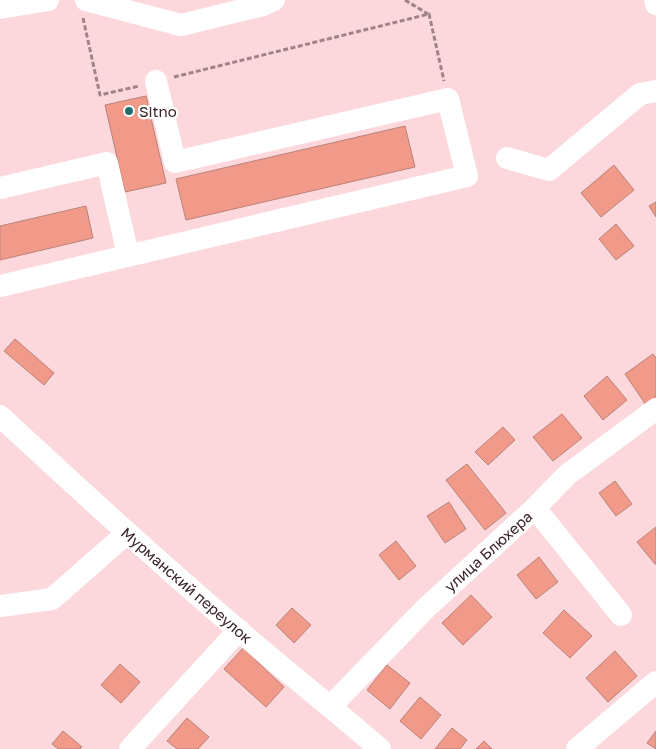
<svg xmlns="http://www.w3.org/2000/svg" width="656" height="749" viewBox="0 0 656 749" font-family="'Golos Text',sans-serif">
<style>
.building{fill:#f29a8a;stroke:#b78278}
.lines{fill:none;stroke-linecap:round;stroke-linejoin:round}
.path{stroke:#a08386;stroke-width:3;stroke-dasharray:5 2.5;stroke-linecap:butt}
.minor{stroke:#fff;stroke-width:22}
.poi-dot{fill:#216d69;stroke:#fff;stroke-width:2}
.labels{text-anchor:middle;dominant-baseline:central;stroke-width:4.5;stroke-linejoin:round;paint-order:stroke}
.poi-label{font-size:15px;fill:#392326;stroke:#fff;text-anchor:start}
.street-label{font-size:15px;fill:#392326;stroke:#fff}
</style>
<rect width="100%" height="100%" fill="#fcd8dc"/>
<g class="building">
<polygon points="146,96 166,183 125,192 105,105"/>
<polygon points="405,126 415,167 186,220 176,179"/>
<polygon points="614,165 634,190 601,217 581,193"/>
<polygon points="656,202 656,217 649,206"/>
<polygon points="86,206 93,238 0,260 0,226"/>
<polygon points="616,224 634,246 616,260 599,239"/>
<polygon points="15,339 54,373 44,385 4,351"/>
<polygon points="653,354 656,358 656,398 646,405 625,374"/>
<polygon points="607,376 627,400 603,420 584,396"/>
<polygon points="562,414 582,438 553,461 533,437"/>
<polygon points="503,427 515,440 488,465 475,452"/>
<polygon points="467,464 506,513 485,530 446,480"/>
<polygon points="615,481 632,504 616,516 599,493"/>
<polygon points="449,502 466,529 445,543 427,516"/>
<polygon points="656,527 656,564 655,564 637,542"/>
<polygon points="396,541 416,566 399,580 379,555"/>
<polygon points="539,557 558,582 536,599 517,575"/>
<polygon points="471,595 492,617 463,645 442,623"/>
<polygon points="292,608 311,625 294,643 276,625"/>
<polygon points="564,610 592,636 570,658 543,633"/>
<polygon points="243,648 284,687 266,707 224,669"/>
<polygon points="615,651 637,676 608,702 586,678"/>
<polygon points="120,664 140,682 121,703 101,685"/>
<polygon points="387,665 410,683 390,709 367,690"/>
<polygon points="420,697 441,715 421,739 400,721"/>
<polygon points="187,718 209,737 198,749 177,749 167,741"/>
<polygon points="452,728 467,740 460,749 435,749"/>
<polygon points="63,731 82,747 80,749 58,749 52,744"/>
<polygon points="656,731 656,749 647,743"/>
<polygon points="484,741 492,749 476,749"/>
</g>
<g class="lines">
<g class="path">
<polyline points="405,0 428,14"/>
<polyline points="83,18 100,95 139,86"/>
<polyline points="174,77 429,14 444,81"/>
</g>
<g class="minor">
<polyline points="86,0 181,25 263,5 274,0"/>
<polyline points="655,0 656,4"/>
<polyline points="0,8 48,0"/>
<polyline points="507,158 549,170 640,94 656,91"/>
<polyline points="0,188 107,163 128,255"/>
<polyline points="0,286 467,176 448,99 175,162 156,81"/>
<path d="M0,416c78,72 156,144 237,213 47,41 96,79 143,120"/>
<polyline points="535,508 621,615"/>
<polyline points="0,606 52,599 127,533"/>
<polyline points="331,706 425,609 535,508 567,475 656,409"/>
<polyline points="130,749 239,630"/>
<polyline points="577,749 656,682"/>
</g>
</g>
<circle class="poi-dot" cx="129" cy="111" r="5"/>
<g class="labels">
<g class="poi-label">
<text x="139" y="111">Sitno</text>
</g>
<g class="street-label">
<text transform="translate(488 551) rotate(-42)">улица Блюхера</text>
<text transform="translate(187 585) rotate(41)">Мурманский переулок</text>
</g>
</g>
</svg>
